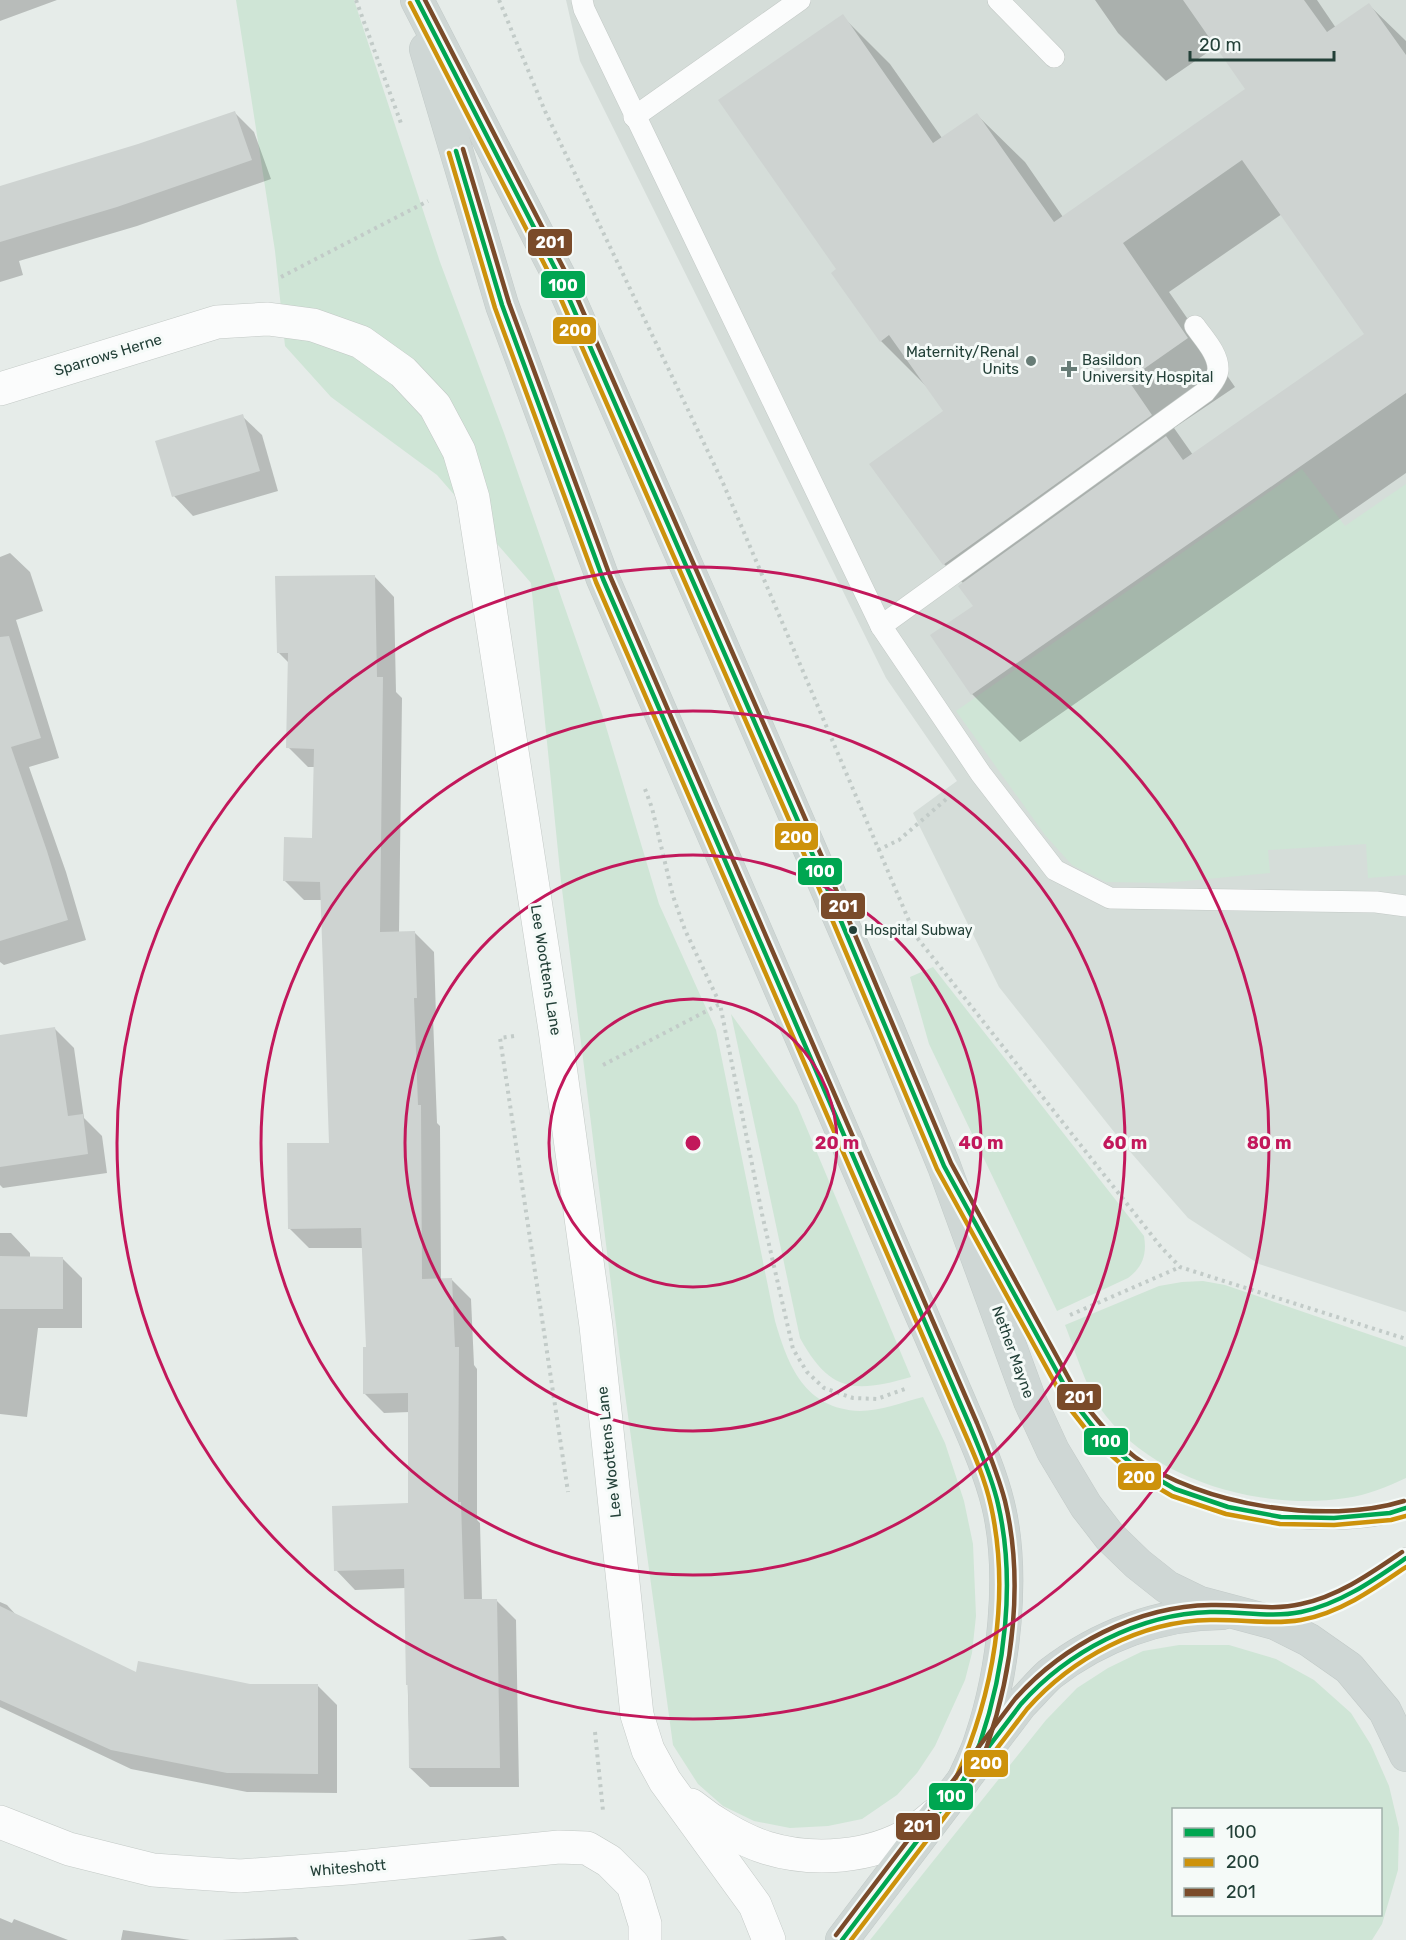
<svg xmlns="http://www.w3.org/2000/svg" width="1406" height="1940" viewBox="0 0 1406 1940" font-family="Rubik,sans-serif">
<style>
.built{fill:#d5ddd9}
.green{fill:#cfe5d6;fill-rule:evenodd}
.shadow{fill:#0003;fill-rule:evenodd}
.building{fill:#ced3d1}
.lines{fill:none;stroke-linecap:round;stroke-linejoin:round}
.service-casing{stroke:#c3c9c6;stroke-width:22}
.minor-casing{stroke:#c3c9c6;stroke-width:34}
.tertiary-casing{stroke:#c3c9c6;stroke-width:34}
.primary-casing{stroke:#c2cac8;stroke-width:34}
.path{stroke:#c2cbc8;stroke-width:4;stroke-dasharray:3 4.5;stroke-linecap:butt}
.service{stroke:#fbfcfc;stroke-width:21}
.minor{stroke:#fbfcfc;stroke-width:33}
.tertiary{stroke:#fbfcfc;stroke-width:33}
.primary{stroke:#cfd7d5;stroke-width:33}
.bus-1-casing{stroke:#f5faf8;stroke-width:9}
.bus-2-casing{stroke:#f5faf8;stroke-width:9}
.bus-3-casing{stroke:#f5faf8;stroke-width:9}
.bus-1{stroke:#00a651;stroke-width:4.5}
.bus-2{stroke:#cd920b;stroke-width:4.5}
.bus-3{stroke:#7a4b2a;stroke-width:4.5}
.ring{fill:none;stroke:#c2185b;stroke-width:3}
.poi-dot{fill:#677c76;stroke:#f5faf8;stroke-width:2}
.bus-dot{fill:#234038;stroke:#f5faf8;stroke-width:2}
.labels{text-anchor:middle;dominant-baseline:central;stroke-width:6;stroke-linejoin:round;paint-order:stroke}
.bus-label{font-size:14px;fill:#234038;stroke:#f5faf8;text-anchor:start}
.poi-label{font-size:15px;fill:#234038;stroke:#f5faf8;text-anchor:end}
.street-label{font-size:15px;fill:#234038;stroke:#f5faf8}
.centre{fill:#c2185b;stroke:#f5faf8;stroke-width:3}
.ring-label{font-size:18px;text-anchor:middle;font-weight:bold;fill:#c2185b;stroke:#f5faf8;stroke-width:6;stroke-linejoin:round;paint-order:stroke}
.line-badge{stroke:#f5faf8;stroke-width:2}
.badge-label{font-size:16px;text-anchor:middle;font-weight:bold;fill:#fff}
</style>
<rect width="100%" height="100%" fill="#e6ece9"/>
<polygon class="built" points="566,0 1406,0 1406,1312 1259,1264 1188,1218 1126,1147 999,987 913,813 957,781 886,678 580,61"/>
<g class="green">
<path d="M236,0h118l86,262 64,171 100,287 55,184 57,126 59,291c13,44 29,88 85,90 20,0 43,-9 63,-14l22,46 19,58 9,43 3,72 -4,37 -7,27 -30,66 -18,27 -20,22 -35,24 -34,7 -38,2 -36,-7 -31,-15 -25,-22 -25,-39 -53,-388 -59,-476 -30,-298 -94,-108 -106,-78 -46,-51 -10,-95z"/>
<polygon points="1302,469 1345,526 1406,484 1406,875 1368,878 1366,844 1268,850 1270,873 1165,883 1106,882 1072,865 1045,835 956,711"/>
<path d="M933,967l211,269c3,18 -1,31 -16,42l-71,33 -128,-267 -19,-67z"/>
<path d="M731,1014l66,91 114,272c-56,16 -81,16 -111,-39z"/>
<path d="M1203,1281l22,4 181,62v131c-19,9 -39,17 -60,20 -81,13 -189,-16 -240,-82 -20,-26 -29,-61 -41,-91l94,-39 23,-4z"/>
<path d="M1179,1645h50l47,14 38,21 37,33 20,32 18,41 10,42 -1,42 -16,54 -10,16h-502l176,-220 31,-32 31,-20 35,-17zM1174,1810h206v104h-206z"/>
</g>
<g class="shadow">
<polygon points="0,0 57,0 0,21"/>
<path d="M1095,0h222l19,28 33,-23 37,36v432l-386,269 -48,-48 -40,-58 43,-30 -11,-22 -20,-20 -73,-100 74,-52 -16,-23 -48,-48 -43,-72 4,-253 48,48 52,74 35,-23 48,47 38,55 185,-127 -31,-44 -51,35 -48,-48zM1282,214l84,120 -173,121 -19,-27 61,-41 -66,-95z"/>
<polygon points="235,113 254,132 271,179 137,226 19,261 23,275 0,282 0,187 139,146"/>
<polygon points="242,416 262,435 278,491 193,516 174,496"/>
<polygon points="10,553 30,572 43,611 16,620 59,758 29,767 66,872 86,940 4,965 0,962 0,557"/>
<polygon points="375,577 394,597 396,692 402,698 399,933 414,932 434,952 436,1017 433,1017 437,1123 440,1126 441,1280 451,1279 471,1299 474,1365 477,1369 477,1520 480,1523 482,1600 496,1600 516,1620 519,1787 430,1787 410,1768 405,1588 355,1590 336,1570 409,1505 410,1412 384,1413 364,1393 368,1348 363,1248 309,1248 289,1228 331,1144 323,900 304,900 285,881 314,839 315,767 308,767 288,747 289,663 278,652"/>
<polygon points="54,1028 74,1048 84,1118 102,1136 107,1173 3,1188 0,1185 0,1036"/>
<polygon points="0,1233 11,1233 30,1253 30,1258 62,1258 82,1278 82,1328 38,1328 27,1417 0,1414"/>
<polygon points="0,1602 7,1605 18,1617 137,1674 250,1685 318,1686 337,1705 337,1793 247,1792 131,1769 0,1707"/>
<polygon points="0,1918 12,1923 14,1919 68,1940 0,1940"/>
<polygon points="123,1930 190,1940 121,1940"/>
<polygon points="503,1936 507,1940 467,1940"/>
<polygon points="296,1937 299,1940 222,1940"/>
</g>
<g class="building">
<polygon points="1183,0 1304,0 1327,32 1369,3 1406,55 1406,393 971,695 930,635 973,606 958,586 1166,436 1183,460 1364,334 1242,160 1123,243 1188,338 1128,380 1152,415 943,565 869,464 943,411 889,335 880,342 831,273 836,269 718,100 843,14 933,143 977,113 1054,222 1245,89"/>
<polygon points="235,111 252,160 117,207 0,242 0,186 138,144"/>
<polygon points="243,414 260,471 172,497 155,441"/>
<polygon points="375,575 377,677 383,677 380,932 415,931 417,998 414,998 418,1105 421,1105 422,1279 452,1278 455,1347 459,1347 458,1502 461,1502 464,1599 497,1599 500,1768 409,1768 408,1685 406,1685 404,1569 334,1571 332,1506 408,1503 408,1393 363,1394 363,1347 366,1347 361,1228 288,1229 287,1143 329,1143 320,882 283,881 284,837 312,838 314,749 286,748 288,653 277,653 275,576"/>
<polygon points="9,636 41,738 11,747 47,851 68,920 0,941 0,637"/>
<polygon points="55,1027 68,1116 83,1114 88,1154 0,1167 0,1035"/>
<polygon points="0,1256 63,1257 63,1309 0,1309"/>
<polygon points="0,1606 136,1672 138,1661 250,1684 318,1684 318,1774 227,1773 111,1750 0,1700"/>
</g>
<g class="lines">
<defs>
<g id="service">
<polyline points="582,0 584,9 881,626 981,774 1055,870 1110,898 1376,902 1406,906"/>
<polyline points="998,0 1054,57"/>
<polyline points="634,117 800,0"/>
<path d="M881,626l324,-234c5,-6 12,-14 13,-22 1,-16 -15,-32 -23,-44"/>
<path d="M984,1240c18,32 35,64 53,96 27,49 48,92 94,127 35,28 83,41 126,49 47,9 103,11 149,-4"/>
<path d="M1263,1615c53,4 102,-28 143,-57"/>
</g>
<polyline id="minor" points="0,1822 69,1849 153,1870 240,1876 348,1868 559,1847 587,1848 609,1861 633,1885 645,1924 645,1940"/>
<g id="tertiary">
<polyline points="0,389 217,322 268,319 313,325 361,342 403,372 435,406 459,451 473,498 555,1030 596,1326 637,1715 648,1750 665,1781 755,1905 769,1940"/>
<path d="M691,1805c21,17 50,35 76,43 46,14 104,10 146,-16 8,-5 15,-11 22,-17"/>
</g>
<g id="primary">
<polyline points="417,0 560,278 719,640 887,1027 944,1166 1030,1401 1053,1451 1086,1506 1110,1537 1138,1564 1167,1587 1200,1603 1275,1623 1309,1640 1349,1668 1385,1711 1406,1755"/>
<path d="M426,49l76,256 101,274 356,822c14,33 30,67 39,103 17,70 6,166 -17,235 -4,14 -12,28 -18,42"/>
<path d="M842,1940l179,-236c10,-10 19,-21 29,-30 49,-38 110,-61 172,-61"/>
</g>
</defs>
<use href="#service" class="service-casing"/>
<use href="#minor" class="minor-casing"/>
<use href="#tertiary" class="tertiary-casing"/>
<use href="#primary" class="primary-casing"/>
<g class="path">
<polyline points="356,0 402,126"/>
<polyline points="499,0 545,111 723,483 915,935 1161,1247 1180,1267 1406,1339"/>
<polyline points="281,277 428,201"/>
<polyline points="645,789 652,808 673,896 685,930 720,1004 762,1214 793,1349 807,1372 824,1388 853,1398 877,1399 905,1389"/>
<polyline points="878,850 899,840 951,795"/>
<polyline points="514,1036 500,1038 568,1492"/>
<polyline points="603,1065 720,1004"/>
<polyline points="1070,1315 1180,1267"/>
<polyline points="595,1732 603,1811"/>
</g>
<use href="#service" class="service"/>
<use href="#minor" class="minor"/>
<use href="#tertiary" class="tertiary"/>
<use href="#primary" class="primary"/>
<defs>
<g id="bus-1">
<polyline points="417,0 560,278 822,876 944,1166 1073,1401 1101,1437 1132,1464 1175,1489 1228,1507 1281,1517 1334,1518 1390,1513 1406,1508"/>
<path d="M456,151l46,154 101,274 367,847c10,25 22,51 28,78 18,77 7,165 -18,239 -5,13 -11,25 -17,38"/>
<path d="M842,1940l179,-236c46,-52 118,-90 189,-92 30,-1 61,6 91,0 39,-8 73,-32 105,-54"/>
</g>
<g id="bus-2">
<polyline points="410,3 553,281 815,879 937,1169 1067,1405 1096,1442 1128,1470 1172,1496 1226,1514 1280,1524 1334,1525 1391,1520 1406,1516"/>
<path d="M449,153l46,155 101,274 367,847c11,25 22,50 28,77 20,91 2,189 -35,272"/>
<path d="M851,1940l176,-231c45,-51 114,-88 183,-89 31,-1 61,5 91,0 39,-7 73,-31 105,-53"/>
</g>
<g id="bus-3">
<path d="M425,0l142,275 262,598 122,290 128,234c17,22 34,43 56,60 65,49 192,68 269,44"/>
<path d="M463,149l46,154 101,273 367,847c10,25 21,51 28,78 19,79 8,169 -18,245 -5,13 -12,25 -17,38"/>
<path d="M836,1935l179,-236c48,-54 122,-93 196,-94 30,-1 61,6 90,-1 38,-8 70,-31 101,-52"/>
</g>
</defs>
<use href="#bus-1" class="bus-1-casing"/>
<use href="#bus-2" class="bus-2-casing"/>
<use href="#bus-3" class="bus-3-casing"/>
<use href="#bus-1" class="bus-1"/>
<use href="#bus-2" class="bus-2"/>
<use href="#bus-3" class="bus-3"/>
</g>
<g class="ring">
<circle cx="693" cy="1143" r="144"/>
<circle cx="693" cy="1143" r="288"/>
<circle cx="693" cy="1143" r="432"/>
<circle cx="693" cy="1143" r="576"/>
</g>
<g class="poi-dot">
<circle cx="1031" cy="361" r="6"/>
<path d="M1066 360h6v6h6v6h-6v6h-6v-6h-6v-6h6z"/>
</g>
<circle class="bus-dot" cx="853" cy="930" r="5"/>
<g class="labels">
<g class="bus-label">
<text x="864" y="930">Hospital Subway</text>
</g>
<g class="poi-label">
<text x="1019" y="352">Maternity/Renal<tspan x="1019" dy="17">Units</tspan></text>
<text x="1082" y="360" text-anchor="start">Basildon<tspan x="1082" dy="17">University Hospital</tspan></text>
</g>
<g class="street-label">
<text transform="translate(108 355) rotate(-17)">Sparrows Herne</text>
<text transform="translate(546 970) rotate(81)">Lee Woottens Lane</text>
<text transform="translate(1013 1352) rotate(70)">Nether Mayne</text>
<text transform="translate(609 1452) rotate(-96)">Lee Woottens Lane</text>
<text transform="translate(348 1868) rotate(-5)">Whiteshott</text>
</g>
</g>
<circle cx="693" cy="1143" r="9" class="centre"/>
<g class="ring-label">
<text x="837" y="1149">20 m</text>
<text x="981" y="1149">40 m</text>
<text x="1125" y="1149">60 m</text>
<text x="1269" y="1149">80 m</text>
</g>
<g class="line-badge">
<rect x="527" y="228" width="46" height="29" rx="6" fill="#7a4b2a"/>
<rect x="540" y="270" width="46" height="29" rx="6" fill="#00a651"/>
<rect x="552" y="316" width="45" height="29" rx="6" fill="#cd920b"/>
<rect x="774" y="822" width="45" height="29" rx="6" fill="#cd920b"/>
<rect x="797" y="857" width="46" height="29" rx="6" fill="#00a651"/>
<rect x="820" y="892" width="46" height="28" rx="6" fill="#7a4b2a"/>
<rect x="1056" y="1383" width="46" height="28" rx="6" fill="#7a4b2a"/>
<rect x="1083" y="1427" width="46" height="29" rx="6" fill="#00a651"/>
<rect x="1117" y="1462" width="45" height="29" rx="6" fill="#cd920b"/>
<rect x="963" y="1749" width="46" height="29" rx="6" fill="#cd920b"/>
<rect x="928" y="1782" width="46" height="29" rx="6" fill="#00a651"/>
<rect x="895" y="1812" width="46" height="29" rx="6" fill="#7a4b2a"/>
</g>
<g class="badge-label">
<text x="550" y="248">201</text>
<text x="563" y="291">100</text>
<text x="575" y="336">200</text>
<text x="796" y="843">200</text>
<text x="820" y="877">100</text>
<text x="843" y="912">201</text>
<text x="1079" y="1403">201</text>
<text x="1106" y="1447">100</text>
<text x="1139" y="1483">200</text>
<text x="986" y="1769">200</text>
<text x="951" y="1802">100</text>
<text x="918" y="1832">201</text>
</g>
<rect x="1172" y="1808" width="210" height="108" fill="#f5faf8" stroke="#a1b0ab" stroke-width="1.5"/>
<rect x="1184" y="1828" width="30" height="9" fill="#00a651" stroke="#a1b0ab" stroke-width="1.5"/>
<text x="1226" y="1838" font-size="18" fill="#234038">100</text>
<rect x="1184" y="1858" width="30" height="9" fill="#cd920b" stroke="#a1b0ab" stroke-width="1.5"/>
<text x="1226" y="1868" font-size="18" fill="#234038">200</text>
<rect x="1184" y="1888" width="30" height="9" fill="#7a4b2a" stroke="#a1b0ab" stroke-width="1.5"/>
<text x="1226" y="1898" font-size="18" fill="#234038">201</text>
<path d="M1190 51v9h144v-9" fill="none" stroke="#234038" stroke-width="3"/>
<text x="1199" y="51" font-size="18" fill="#234038" stroke="#f5faf8" stroke-width="4.5" paint-order="stroke">20 m</text>
</svg>
